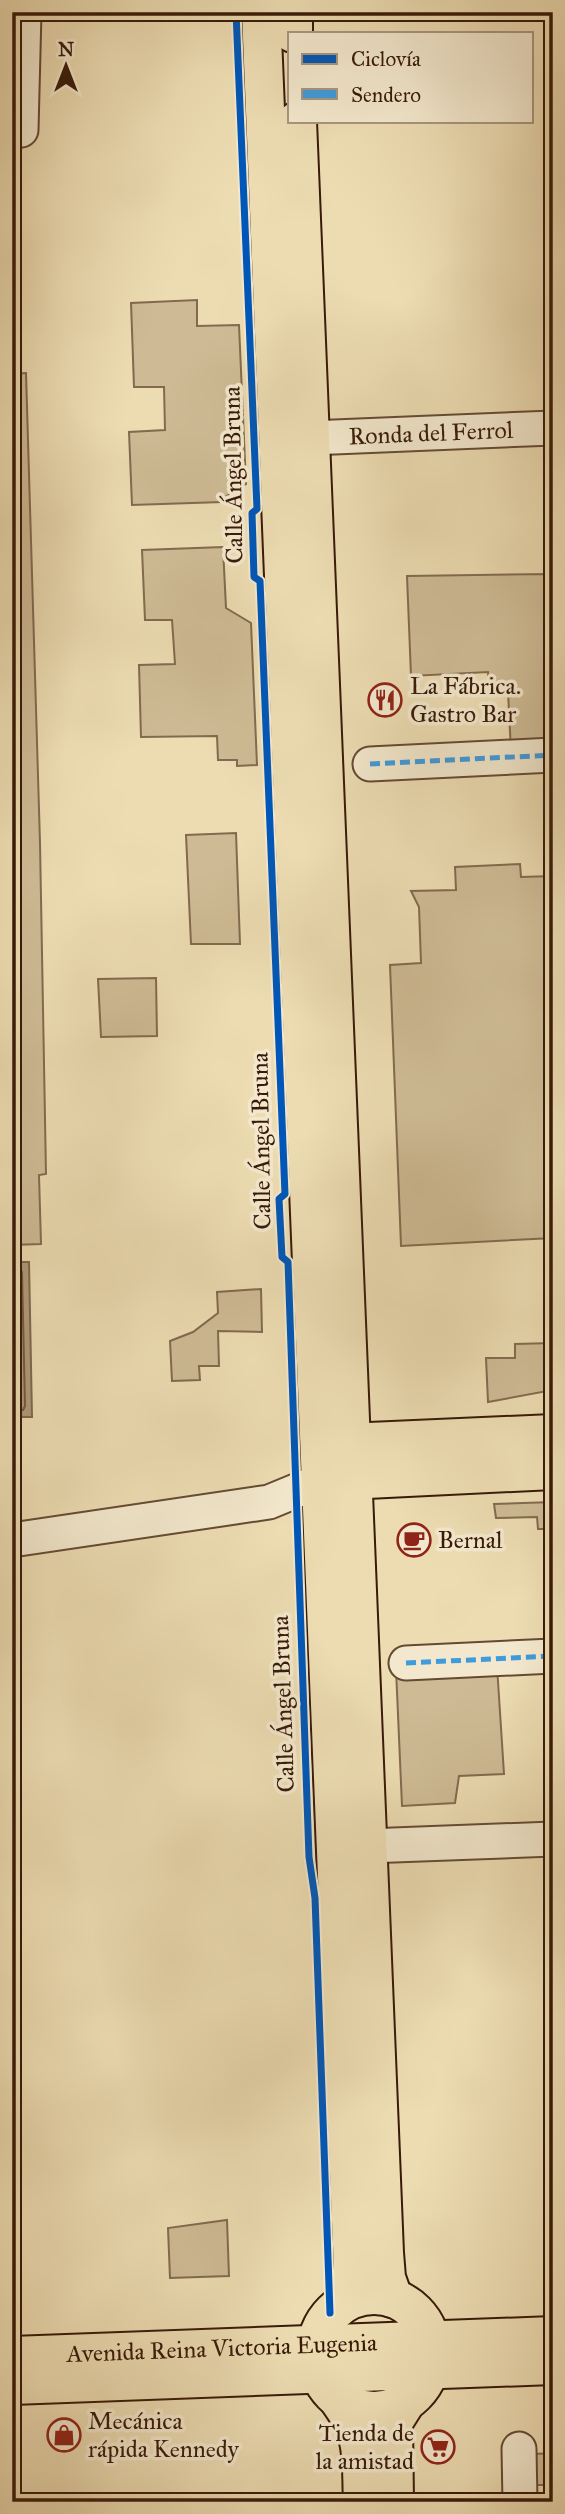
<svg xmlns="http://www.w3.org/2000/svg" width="565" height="2514" viewBox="0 0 565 2514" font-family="'IM FELL Great Primer',serif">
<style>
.green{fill:#cebb95;stroke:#836a4f;stroke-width:2}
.water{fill:#af9a79;stroke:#7f674c;stroke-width:2}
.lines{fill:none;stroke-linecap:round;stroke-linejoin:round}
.shore{stroke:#745a41;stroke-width:2}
.minor-casing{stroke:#654a33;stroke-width:37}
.major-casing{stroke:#381a09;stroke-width:42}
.minor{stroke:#f3e8cd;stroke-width:33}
.major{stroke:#eddcb2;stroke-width:38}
.quiet{stroke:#3e9bdd;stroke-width:5;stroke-dasharray:10 5;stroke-linecap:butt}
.cycleway-casing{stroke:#f3e8cd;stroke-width:11}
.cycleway{stroke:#0057b8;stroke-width:7}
.labels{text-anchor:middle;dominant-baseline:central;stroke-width:7;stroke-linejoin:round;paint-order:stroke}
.street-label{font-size:24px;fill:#381a09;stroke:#f3e8cd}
.poi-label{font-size:24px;fill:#381a09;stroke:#f3e8cd;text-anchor:start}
</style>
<rect width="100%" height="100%" fill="#eddcb2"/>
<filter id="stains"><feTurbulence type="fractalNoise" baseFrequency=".00286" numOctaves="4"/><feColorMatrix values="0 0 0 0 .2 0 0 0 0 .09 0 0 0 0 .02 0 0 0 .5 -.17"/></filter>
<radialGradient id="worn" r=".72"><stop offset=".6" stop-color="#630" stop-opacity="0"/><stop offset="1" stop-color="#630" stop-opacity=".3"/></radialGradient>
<g class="green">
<polygon points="197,300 197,326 239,325 246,484 222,499 222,502 132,505 129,432 165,430 164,387 134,387 131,303"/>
<polygon points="26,373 40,843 46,1174 39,1175 41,1244 12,1245 12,374"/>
<polygon points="223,547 226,608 251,623 257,765 237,766 237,760 218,760 217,736 141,737 139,665 175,664 172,620 145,620 142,550"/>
<polygon points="553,574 553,749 511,751 508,692 489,692 488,672 411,676 407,576"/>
<polygon points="236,833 240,944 191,944 186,835"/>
<polygon points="520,864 521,877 553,876 553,1238 401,1246 390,965 421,963 419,907 411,891 456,890 455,867"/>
<polygon points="156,978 157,1036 101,1037 98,979"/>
<polygon points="261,1289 262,1332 218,1331 219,1366 199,1366 200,1380 172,1381 170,1341 193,1332 218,1313 217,1292"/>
<polygon points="553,1343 553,1390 488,1402 486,1358 515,1358 515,1344"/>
<polygon points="553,1502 553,1529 538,1529 537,1517 496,1518 494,1504"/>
<polygon points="497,1666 504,1774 459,1776 455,1803 402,1806 396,1669"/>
<polygon points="227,2220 229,2276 170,2278 168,2228"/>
<polygon points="553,2453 553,2485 535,2485 534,2454"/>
</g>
<polygon class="water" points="12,1262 29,1262 32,1417 12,1417"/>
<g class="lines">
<g class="shore">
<polyline points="12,1268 20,1269 22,1272 25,1406 23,1410 12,1411"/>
<polyline points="12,1278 16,1398 12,1402"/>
</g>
<defs>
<g id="minor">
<polyline points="12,131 21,130 24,12"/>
<path id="s1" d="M310,438l243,-10"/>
<polyline points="370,764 553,755"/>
<polyline points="12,1540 269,1502 320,1481"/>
<polyline points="406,1663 553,1656"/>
<polyline points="367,1846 553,1839"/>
<polyline points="519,2449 520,2502"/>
</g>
<g id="major">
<polyline points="261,12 353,2268 346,2301"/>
<polyline points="293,12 293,33"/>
<polyline points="297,121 384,2253 386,2278 393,2298"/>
<polyline points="324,1444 553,1434"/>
<polyline points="326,1481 553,1470"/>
<circle cx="374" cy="2353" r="58"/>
<path id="s2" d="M12,2356l541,-20"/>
<polyline points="12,2385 553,2365"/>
<path d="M339,2400c27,37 22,58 24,102"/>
<polyline points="394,2502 393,2422 405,2403"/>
</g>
</defs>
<use href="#minor" class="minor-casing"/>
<use href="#major" class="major-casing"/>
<use href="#minor" class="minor"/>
<use href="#major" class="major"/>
<g class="quiet">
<polyline points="370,764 553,755"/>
<polyline points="406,1663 553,1656"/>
</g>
<defs>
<polyline id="cycleway" points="236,12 257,509 252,513 254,577 260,581 285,1194 279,1199 282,1257 288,1262 309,1857 315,1898 330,2313"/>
</defs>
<use href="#cycleway" class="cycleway-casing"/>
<use href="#cycleway" class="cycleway"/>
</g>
<defs>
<symbol id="restaurant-ring" viewBox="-11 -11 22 22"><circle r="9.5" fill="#f3e8cd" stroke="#8f2418" stroke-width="1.5"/><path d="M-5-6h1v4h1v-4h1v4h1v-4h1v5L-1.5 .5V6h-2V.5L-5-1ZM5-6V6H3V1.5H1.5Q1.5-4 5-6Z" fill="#8f2418"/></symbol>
<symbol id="cafe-ring" viewBox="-11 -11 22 22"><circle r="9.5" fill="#f3e8cd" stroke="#8f2418" stroke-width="1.5"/><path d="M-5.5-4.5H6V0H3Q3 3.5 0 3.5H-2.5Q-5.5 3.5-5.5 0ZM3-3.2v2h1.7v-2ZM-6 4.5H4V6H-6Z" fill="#8f2418"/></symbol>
<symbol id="shop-ring" viewBox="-11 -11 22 22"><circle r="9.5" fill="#f3e8cd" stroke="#8f2418" stroke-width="1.5"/><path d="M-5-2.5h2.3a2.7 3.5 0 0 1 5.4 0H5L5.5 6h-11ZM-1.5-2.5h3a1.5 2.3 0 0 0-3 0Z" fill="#8f2418"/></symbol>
<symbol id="supermarket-ring" viewBox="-11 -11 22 22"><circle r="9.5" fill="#f3e8cd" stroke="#8f2418" stroke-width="1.5"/><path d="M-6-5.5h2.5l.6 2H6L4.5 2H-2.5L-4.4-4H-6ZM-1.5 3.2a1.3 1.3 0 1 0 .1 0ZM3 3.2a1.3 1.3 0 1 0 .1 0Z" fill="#8f2418"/></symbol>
</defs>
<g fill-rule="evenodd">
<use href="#restaurant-ring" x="366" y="681" width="38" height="38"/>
<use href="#cafe-ring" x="395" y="1521" width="38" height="38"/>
<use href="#shop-ring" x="45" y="2416" width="38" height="38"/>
<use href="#supermarket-ring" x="419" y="2428" width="38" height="38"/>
</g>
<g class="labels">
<g class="street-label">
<text stroke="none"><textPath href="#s1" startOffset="121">Ronda del Ferrol</textPath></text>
<text transform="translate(233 475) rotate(-91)">Calle Ángel Bruna</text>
<text transform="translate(261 1141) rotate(-91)">Calle Ángel Bruna</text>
<text transform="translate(283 1704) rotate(-92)">Calle Ángel Bruna</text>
<text stroke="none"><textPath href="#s2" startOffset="210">Avenida Reina Victoria Eugenia</textPath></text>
</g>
<g class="poi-label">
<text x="410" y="686">La Fábrica.<tspan x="410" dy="28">Gastro Bar</tspan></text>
<text x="438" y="1540">Bernal</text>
<text x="88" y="2421">Mecánica<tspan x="88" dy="28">rápida Kennedy</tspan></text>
<text x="414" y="2433" text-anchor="end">Tienda de<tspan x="414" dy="28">la amistad</tspan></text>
</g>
</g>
<rect width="565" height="2514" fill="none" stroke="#eddcb2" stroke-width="42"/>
<rect x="14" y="14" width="537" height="2486" fill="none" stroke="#381a09" stroke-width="3.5"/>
<rect x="21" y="21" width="523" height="2472" fill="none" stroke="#381a09" stroke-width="2"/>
<rect x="288" y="32" width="245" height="91" fill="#f3e8cd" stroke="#a8967f" stroke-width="2"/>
<rect x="302" y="54" width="35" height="10" fill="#0057b8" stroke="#a8967f" stroke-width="2"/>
<text x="351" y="66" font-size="21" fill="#381a09">Ciclovía</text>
<rect x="302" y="89" width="35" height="10" fill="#3e9bdd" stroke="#a8967f" stroke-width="2"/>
<text x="351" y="102" font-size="21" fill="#381a09">Sendero</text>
<g transform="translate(66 66)" stroke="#f3e8cd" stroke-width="5" paint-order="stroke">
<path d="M0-5L12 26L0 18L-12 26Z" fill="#381a09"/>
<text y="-10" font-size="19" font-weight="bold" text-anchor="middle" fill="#381a09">N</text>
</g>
<rect width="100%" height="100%" filter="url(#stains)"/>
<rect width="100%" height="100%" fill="url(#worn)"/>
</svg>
